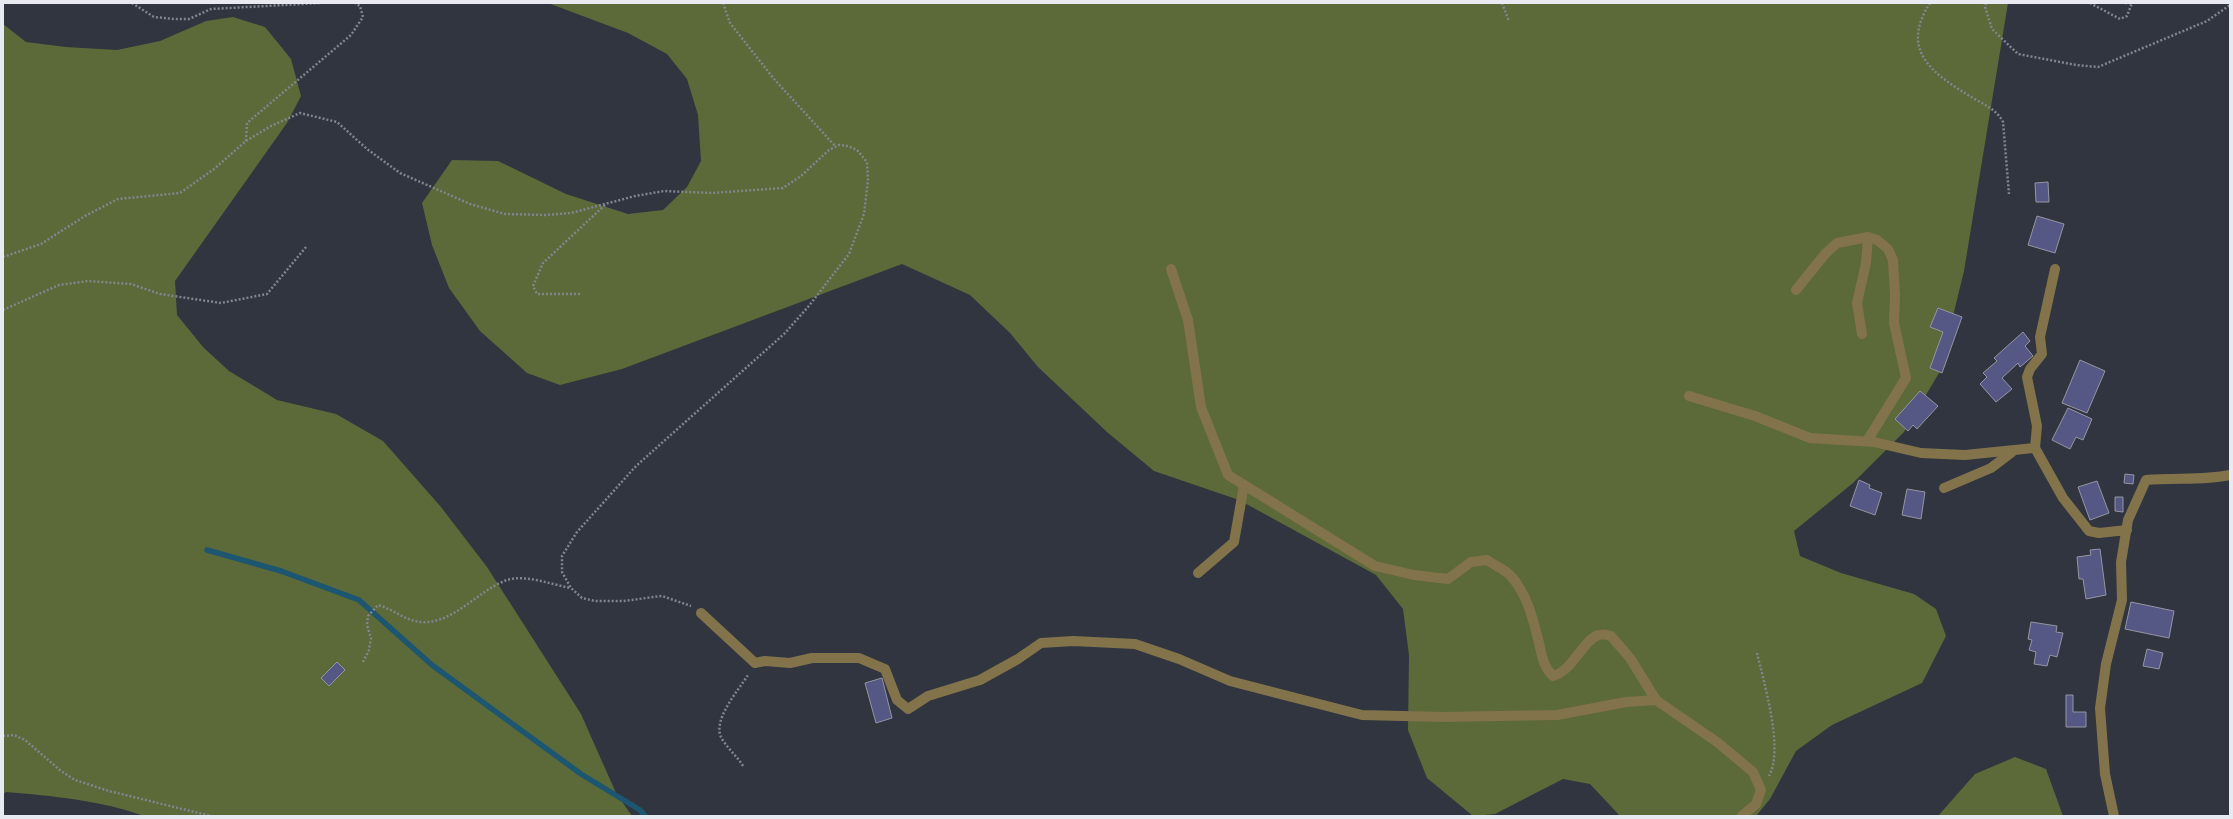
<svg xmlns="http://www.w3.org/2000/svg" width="2233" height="819" viewBox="0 0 2233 819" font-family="Roboto,sans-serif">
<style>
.forest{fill:#5c6939}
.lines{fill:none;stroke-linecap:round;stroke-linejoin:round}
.stream{stroke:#1d5671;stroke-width:5.5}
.building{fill:#555784;stroke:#9596a3}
.path{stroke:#81858e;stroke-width:2.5;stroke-dasharray:2 2;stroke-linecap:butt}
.minor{stroke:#82734b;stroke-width:10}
</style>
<rect width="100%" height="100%" fill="#30353f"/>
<g class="forest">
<polygon points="548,3 2008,3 1964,271 1939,373 1904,432 1853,483 1794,531 1800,556 1841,573 1914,594 1936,609 1946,636 1922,683 1832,725 1796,751 1770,799 1756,816 1620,816 1590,784 1563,779 1495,814 1473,816 1427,778 1408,730 1409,655 1403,609 1376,575 1239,500 1154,471 1107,432 1038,367 1010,333 970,295 902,264 622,369 560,385 527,373 480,331 449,288 432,245 422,203 452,160 498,161 566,194 628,214 663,210 687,187 701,161 698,115 687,79 667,54 628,33"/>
<path d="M233,17l32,10 26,32 10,37 -14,27 -112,158 2,34 26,32 26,24 48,29 59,14 47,27 58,66 46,60 94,147 35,79 16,23h-488c-44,-16 -92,-20 -138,-24l-3,2v-770l23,18 40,5 51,3 43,-9 46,-20z"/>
<polygon points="2015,757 2046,769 2063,816 1938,816 1975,774"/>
</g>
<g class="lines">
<polyline class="stream" points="207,550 281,571 359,600 432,665 581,774 640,810 645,816"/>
</g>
<g class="building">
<polygon points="2048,182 2049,202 2036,202 2035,183"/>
<polygon points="2037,216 2064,224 2055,253 2028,245"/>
<polygon points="1938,308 1962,317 1942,373 1930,368 1943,332 1930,327"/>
<polygon points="2023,332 2030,341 2025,346 2033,356 2020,367 2018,363 2002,378 2012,389 1996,402 1980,384 1987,377 1983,373 1997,361 1994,358"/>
<polygon points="2080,360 2105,371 2087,413 2062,403"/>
<polygon points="1920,391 1938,406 1917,429 1913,425 1908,431 1895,419"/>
<polygon points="2068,408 2092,419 2083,440 2076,437 2070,449 2052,440"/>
<polygon points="2125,474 2134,475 2133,484 2124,483"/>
<polygon points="1859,480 1870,485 1869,488 1882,493 1875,515 1850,506"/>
<polygon points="2097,481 2109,513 2090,520 2078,487"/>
<polygon points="1907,489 1925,492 1921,519 1902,515"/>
<polygon points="2115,497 2123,497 2123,512 2115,511"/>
<polygon points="2100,549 2106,595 2086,599 2083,579 2079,579 2077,557 2091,555 2090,550"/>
<polygon points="2131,602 2174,611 2169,638 2125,629"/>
<polygon points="2031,622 2057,626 2056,632 2063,633 2057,657 2050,655 2047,666 2034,664 2036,652 2029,650 2032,640 2028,639"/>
<polygon points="2147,649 2163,653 2159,669 2143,666"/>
<polygon points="337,662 345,670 329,686 321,678"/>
<polygon points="882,678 892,718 876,723 865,683"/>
<polygon points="2066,695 2073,695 2073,712 2086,712 2086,727 2066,727"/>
</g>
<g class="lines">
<g class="path">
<polyline points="132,3 154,17 174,19 189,19 211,9 321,3"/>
<polyline points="723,3 730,23 774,79 836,147"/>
<polyline points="1502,3 1509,21"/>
<path d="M1930,3c-31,48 3,71 43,95 12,7 24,12 30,24l6,72"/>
<polyline points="1986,3 1985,7 1992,29 2018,54 2076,65 2098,67 2207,21 2230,5"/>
<polyline points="2090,3 2120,19 2127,16 2132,3"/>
<polyline points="2125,3 2131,3"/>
<polyline points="246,141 247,123 351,35 363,17 360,6 355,3"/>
<polyline points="3,257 41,244 85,216 118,199 180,193 214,169 246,141 271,126 300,113 337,122 367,149 400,173 470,204 505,214 545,215 571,213 635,196 664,191 712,193 783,188 801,176 829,150 839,145 848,146 857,150 867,162 868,180 864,214 849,254 808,307 784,334 636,466 577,532 562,556 562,572 571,588 582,598 595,601 623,601 662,596 691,606"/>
<polyline points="580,294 537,294 533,286 543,263 606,204"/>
<polyline points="3,310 59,285 88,281 131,284 160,294 221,303 267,294 306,247"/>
<path d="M1757,653c7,30 27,96 12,123"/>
<path d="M363,662l6,-12 2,-12 -4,-13 1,-9 10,-11c15,4 26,15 42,17 33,3 58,-32 87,-42 19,-6 45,5 64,8"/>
<polyline points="3,736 14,735 25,740 61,771 75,780 109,791 211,816"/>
<path d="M743,766c-6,-10 -15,-17 -21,-27 -11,-18 16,-48 26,-64"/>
</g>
<g class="minor">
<path d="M1171,269l17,51 13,87 27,68 147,91 39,9 34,4 23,-17 16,-2c7,5 17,9 23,15 17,18 23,44 29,68 3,12 4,24 14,33 20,-5 31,-38 46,-41 4,-1 9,0 12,1l19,22 26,42 61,42 36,30 8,18 -5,14 -14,12"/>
<polyline points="2055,269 2040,337 2042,354 2030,369 2027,377 2037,426 2035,448 2063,498 2089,531 2099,533 2127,530"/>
<polyline points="1796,290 1825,254 1837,243 1868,237 1877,240 1888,249 1893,260 1895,295 1894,323 1906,378 1867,441"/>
<polyline points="1862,334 1857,303 1866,263 1868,237"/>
<polyline points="1689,396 1755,416 1810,438 1874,442 1921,453 1965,455 2035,448"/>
<polyline points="1944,488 1991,468 2012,452"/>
<polyline points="1198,573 1234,542 1244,485"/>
<polyline points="701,613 755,663 765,661 790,663 812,658 859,658 885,669 897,700 908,709 928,696 980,680 1018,659 1041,643 1073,641 1135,644 1179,659 1230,681 1362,715 1443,717 1557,715 1626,702 1656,700"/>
<path d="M2114,816l-9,-42 -5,-66 6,-44 16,-64 -1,-38 7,-42 18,-40c28,-3 56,1 84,-5"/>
</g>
</g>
<rect width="2233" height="819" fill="none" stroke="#e7eaf1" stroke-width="8"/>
</svg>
